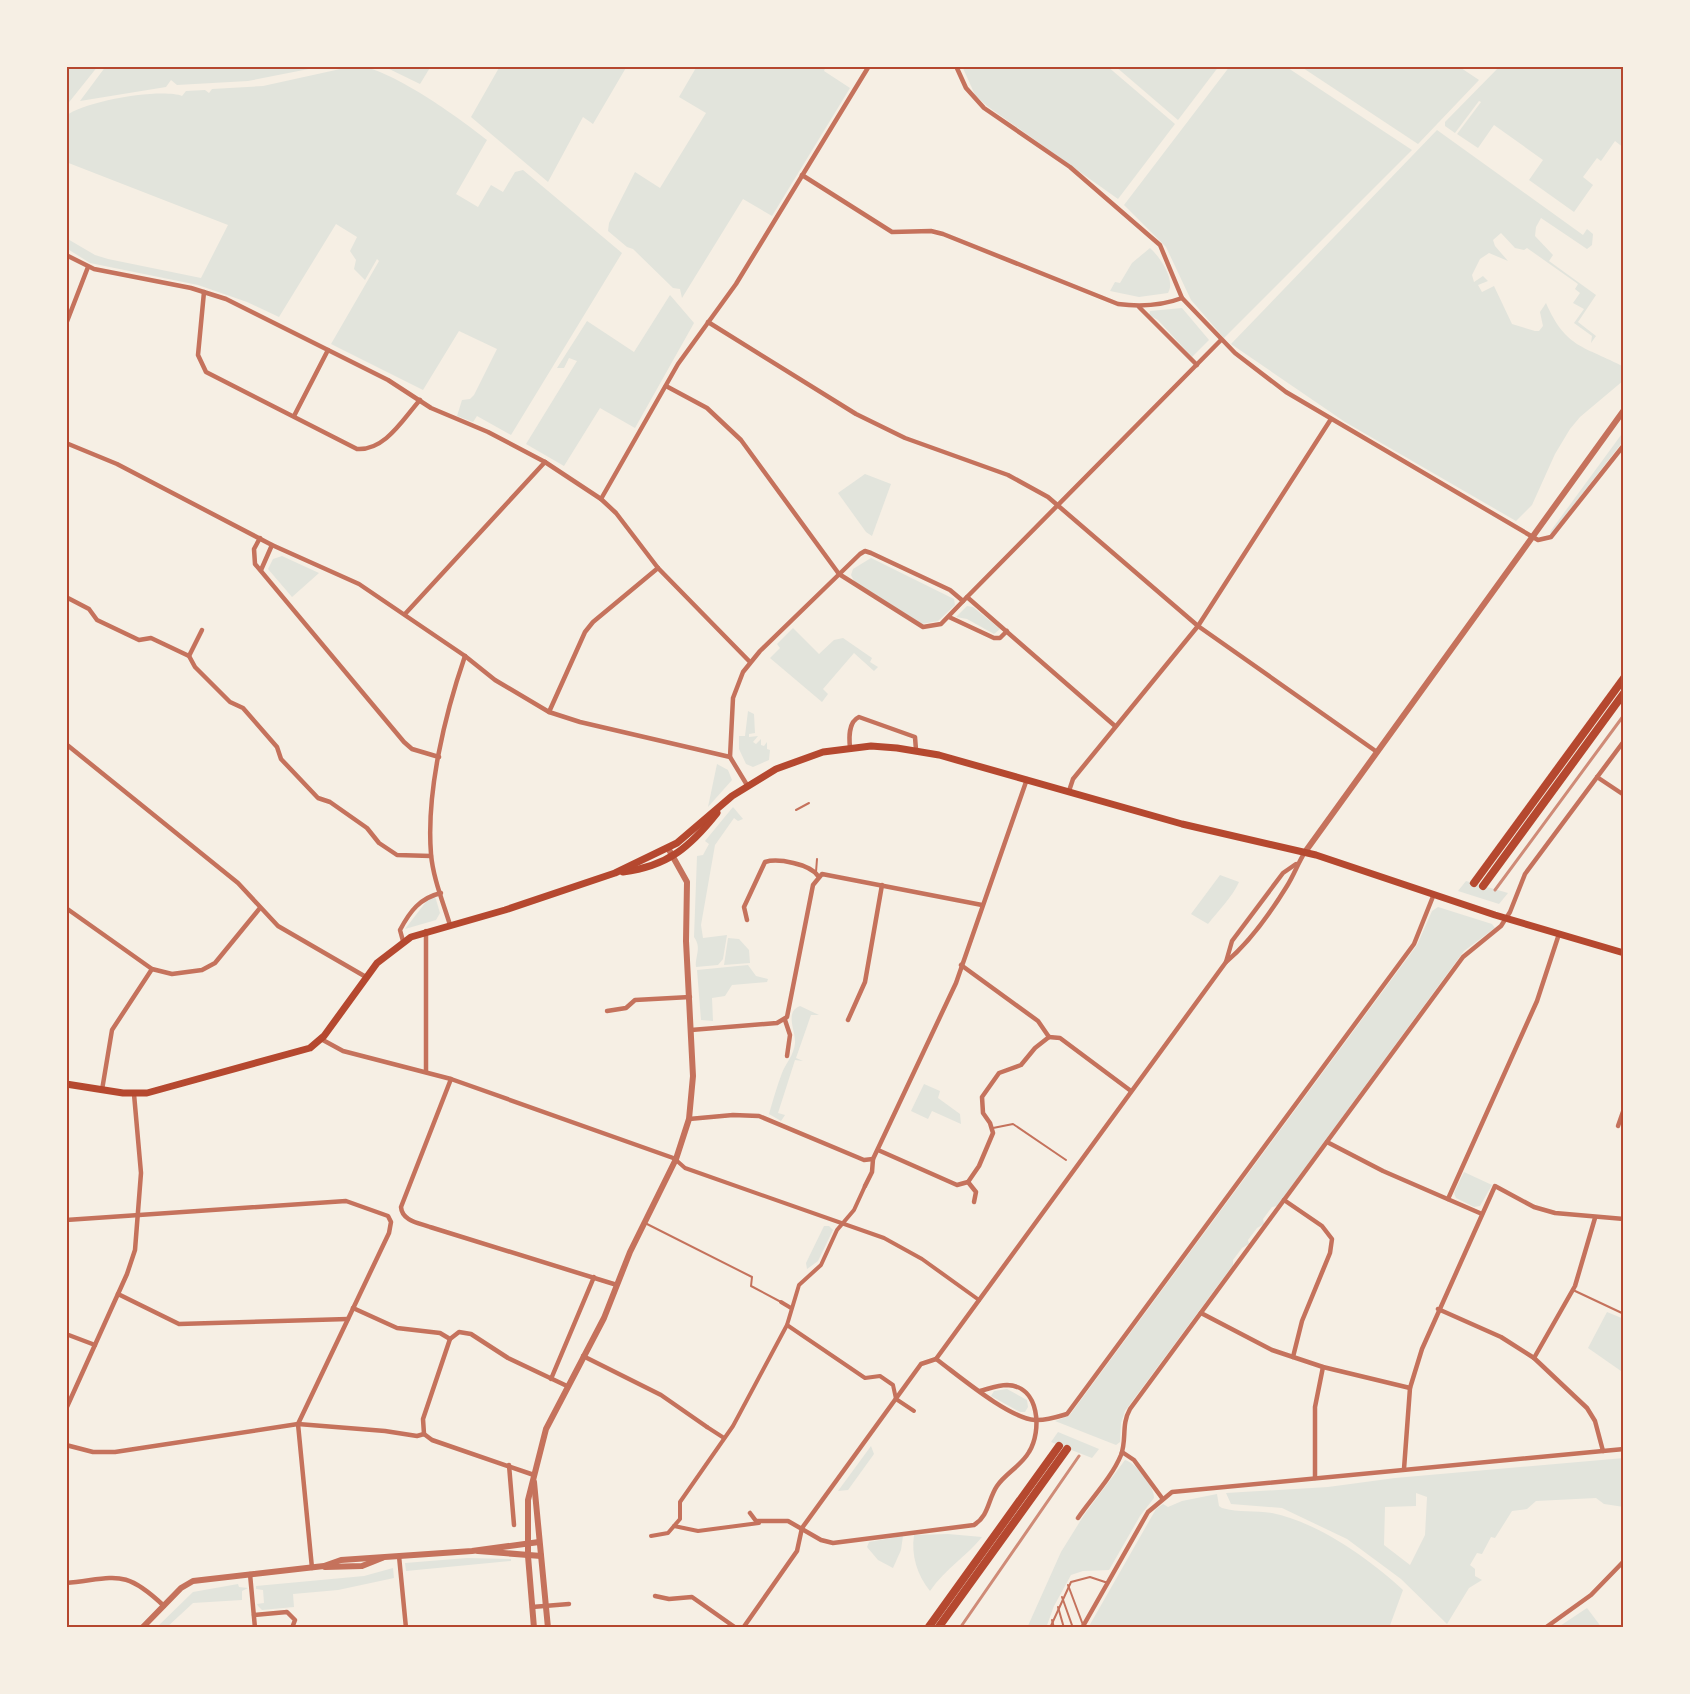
<svg xmlns="http://www.w3.org/2000/svg" width="1690" height="1694" viewBox="0 0 1690 1694" font-family="'PT Sans Narrow',sans-serif">
<style>
.green{fill:#e2e4dc;fill-rule:evenodd}
.lines{fill:none;stroke-linecap:round;stroke-linejoin:round}
.service{stroke:#c5725c;stroke-width:2}
.pedestrian{stroke:#c5725c;stroke-width:4}
.minor{stroke:#c5725c;stroke-width:4.5}
.tertiary{stroke:#c5725c;stroke-width:6}
.secondary{stroke:#b5482f;stroke-width:7}
.primary{stroke:#b5482f;stroke-width:8}
.rail{stroke:#cf8b77;stroke-width:3}
.neatline{fill:none;stroke:#b5482f;stroke-width:2}
</style>
<rect width="100%" height="100%" fill="#f6efe4"/>
<g class="green">
<polygon points="66,66 98,66 66,106"/>
<polygon points="106,66 324,66 248,81 177,85 171,80 166,87 80,101"/>
<path d="M354,66c31,-2 107,53 133,74l-31,54 22,13 13,-22 12,7 12,-20 8,-2 99,83 -111,182 -34,-19 -4,6 -16,-6 5,-16 8,-1 4,-4 23,-46 -38,-18 -36,59 -92,-46 48,-83 -2,-2 -12,21 -11,-11 2,-9 -6,-9 7,-14 -21,-13 -57,93 -32,-15 -49,-17 -108,-22 -24,-15v-10l29,17 13,4 93,19 27,-53 -162,-63v-46c18,-15 95,-28 116,-20l4,-5 19,-1 4,3 3,-4 51,-3z"/>
<polygon points="383,66 431,66 420,84"/>
<polygon points="500,66 627,66 593,124 583,117 548,182 471,117"/>
<polygon points="697,66 826,66 824,71 850,88 772,216 743,199 682,298 680,289 673,288 633,249 627,247 608,231 609,223 635,172 660,188 706,113 679,97"/>
<polygon points="962,66 1107,66 1175,124 1118,199 987,106 975,95"/>
<polygon points="1115,66 1219,66 1178,120"/>
<polygon points="1230,66 1285,66 1412,150 1224,338 1191,300 1166,247 1124,205"/>
<polygon points="1300,66 1458,66 1479,80 1418,144"/>
<polygon points="1500,66 1624,66 1624,148 1615,141 1601,161 1597,158 1583,177 1593,185 1574,212 1529,180 1543,160 1494,125 1478,148 1457,134 1481,102 1479,101 1455,133 1445,126 1445,122"/>
<path d="M1437,130l146,105 4,-6 6,5 -1,11 -5,4 -46,-31 -5,9 -1,9 18,19 -4,6 47,34 -18,27 18,14 -5,7 1,-7 -18,-13 10,-14 -11,-6 7,-10 -5,-4 3,-5 -51,-36 -3,2 -9,-2 -14,-15 -8,7 2,6 13,15 -19,-8 -9,6 -8,16 2,7 9,-6 5,5 -10,4 4,7 12,-6 18,38 23,7h4l4,-5 -3,-14 6,-9c20,46 39,43 78,64v13l-44,37 -10,12 -15,25 -23,51 -16,16 -171,-99 -114,-78z"/>
<path d="M1150,248c10,9 26,32 18,45l-29,4 -29,-6 5,-9 5,1 12,-20z"/>
<polygon points="670,295 694,323 635,428 600,408 564,466 526,444 577,361 569,358 564,368 557,368 587,321 634,352"/>
<polygon points="1182,308 1209,340 1192,357 1158,320 1149,315 1150,311"/>
<polygon points="1624,431 1624,440 1551,534 1550,532"/>
<polygon points="865,474 891,484 872,536 866,532 838,493"/>
<polygon points="282,556 319,573 292,597 268,569 273,559"/>
<polygon points="871,558 954,599 955,605 938,621 922,624 854,581 851,575 853,569"/>
<polygon points="967,606 973,607 1000,629 994,634 967,619 956,617"/>
<polygon points="793,628 819,654 834,640 843,638 872,658 870,662 878,667 874,671 854,653 823,689 828,694 822,702 770,658 780,648 777,644"/>
<polygon points="748,711 754,714 755,733 749,734 749,737 758,736 753,742 756,744 761,739 761,745 764,746 767,742 767,749 770,750 769,760 753,767 746,764 739,749 739,736 745,736"/>
<polygon points="717,764 728,770 732,780 708,807"/>
<path d="M733,807l10,12 -5,2 -4,-3 -19,27 -14,80 2,13 24,-3 -4,24 -5,6 -22,2c-1,-11 6,-19 -2,-30l3,-81 6,-1 6,-11 -4,-3z"/>
<path d="M1220,875l19,7c-6,14 -21,29 -31,42l-17,-10z"/>
<polygon points="1466,881 1508,893 1499,904 1458,891"/>
<polygon points="435,896 440,913 436,920 405,929 429,898"/>
<polygon points="1438,907 1492,924 1495,928 1464,951 1277,1206 1272,1207 1263,1219 1264,1224 1257,1228 1248,1240 1249,1244 1242,1248 1233,1260 1233,1265 1125,1411 1121,1423 1120,1442 1116,1445 1055,1421 1069,1416 1417,945 1432,911"/>
<polygon points="728,938 739,939 749,950 750,963 724,965"/>
<polygon points="748,965 756,976 768,979 767,982 732,985 725,996 712,998 713,1021 701,1020 697,970"/>
<path d="M800,1006l19,9h-8l-15,43 7,3 -8,-1 -17,53 7,2 -4,6 -12,-7c4,-14 8,-28 13,-41 4,-10 12,-18 13,-30 1,-12 -11,-31 5,-37z"/>
<polygon points="924,1084 940,1091 938,1098 960,1114 961,1124 932,1111 928,1119 911,1111"/>
<polygon points="1464,1172 1492,1185 1480,1206 1474,1207 1456,1198 1454,1193"/>
<polygon points="824,1226 829,1226 833,1230 818,1261 807,1269 806,1263"/>
<polygon points="1607,1312 1624,1319 1624,1368 1621,1371 1588,1348"/>
<polygon points="1007,1389 1027,1400 1028,1407 1025,1412 1020,1412 991,1396 994,1391"/>
<polygon points="1058,1432 1099,1449 1092,1458 1051,1442"/>
<polygon points="871,1446 874,1454 848,1490 838,1491"/>
<path d="M1624,1458v49l-20,-3 -8,-6 -60,3 -9,8 -15,2 -17,27 -4,-1 -9,17 -5,-1 -7,12 5,4v7l7,4 -13,8 -22,36 -46,-45 -54,-40 -65,-31 -51,-4 -5,-11 102,-6 67,-9zM1416,1493l11,4 -2,38 -15,30 -26,-20 1,-38 31,-1z"/>
<path d="M1125,1460c11,3 30,27 29,38l-14,18 -31,54 -26,1 -12,4 -17,31 -8,22h-19l34,-76 23,-37z"/>
<path d="M1217,1494l2,12 3,2c17,5 33,2 50,5 45,9 98,46 131,77l-14,38h-301l68,-119 7,-5 5,3 14,-6z"/>
<path d="M948,1534l34,3c-15,19 -36,31 -52,54 -13,-16 -19,-36 -16,-56z"/>
<polygon points="903,1536 901,1550 893,1568 878,1560 867,1547 869,1542"/>
<polygon points="467,1558 511,1559 511,1561 406,1571 405,1563"/>
<polygon points="393,1568 394,1578 338,1590 293,1594 294,1607 262,1610 258,1606 257,1604 264,1603 263,1590 256,1589 256,1586 364,1576"/>
<polygon points="238,1584 239,1587 248,1588 242,1591 242,1600 193,1603 166,1628 156,1628 193,1592"/>
<polygon points="1587,1608 1602,1628 1557,1628"/>
</g>
<g class="lines">
<g class="service">
<polyline points="796,810 809,803"/>
<polyline points="816,872 817,859"/>
<polyline points="993,1128 1013,1124 1066,1160"/>
<polyline points="645,1223 752,1277 751,1286 781,1302"/>
<polyline points="1573,1290 1624,1314"/>
<polyline points="1068,1585 1083,1625"/>
<polyline points="1062,1597 1073,1628"/>
<polyline points="1058,1607 1064,1628"/>
<polyline points="1052,1620 1054,1628"/>
<polyline points="1050,1628 1071,1582 1090,1577 1108,1583"/>
</g>
<g class="pedestrian">
<polyline points="676,1160 685,1168 884,1238 922,1259 979,1300"/>
<polyline points="781,1302 791,1308"/>
<polyline points="787,1325 865,1378 880,1376 893,1385 896,1399 914,1411"/>
<polyline points="707,1427 724,1438"/>
<polyline points="674,1526 698,1531 759,1523"/>
<polyline points="651,1536 668,1533 680,1519 680,1502 733,1426 787,1325 799,1285 821,1265 837,1230 854,1210 865,1186"/>
</g>
<g class="minor">
<polyline points="956,66 966,88 984,108 1070,167 1160,245 1182,298 1235,353 1286,392 1538,540 1551,537 1624,445"/>
<path d="M802,175l90,57 39,-1 12,3 175,70c23,3 43,2 64,-6"/>
<polyline points="66,255 94,269 191,288 226,299 388,380 431,408 488,432 545,462 601,499 616,513 658,568 750,662"/>
<path d="M204,292l-6,63 8,17 151,77c28,2 46,-30 63,-49"/>
<polyline points="1139,307 1197,365"/>
<polyline points="708,322 856,414 905,438 1008,475 1048,497 1198,626 1377,752"/>
<polyline points="66,324 88,267"/>
<polyline points="666,386 707,408 741,440 839,574 923,627 941,624 967,597 1115,726"/>
<polyline points="294,416 328,350"/>
<polyline points="66,443 117,464 272,545 359,584 465,656 495,680 549,712 580,722 730,757"/>
<polyline points="601,499 678,364 736,284 869,66"/>
<polyline points="260,538 254,549 255,564 404,742 412,749 439,757"/>
<polyline points="261,570 272,545"/>
<polyline points="66,597 89,609 97,620 139,640 151,638 189,656 195,667 230,702 243,708 277,747 281,759 318,798 330,802 367,828 379,843 397,855 431,856"/>
<polyline points="967,597 1221,340"/>
<polyline points="405,614 545,462"/>
<polyline points="949,617 994,638 1000,638 1007,631"/>
<polyline points="189,656 202,630"/>
<polyline points="549,712 585,632 593,622 658,568"/>
<polyline points="66,744 238,883 278,926 366,977"/>
<path d="M850,748c-1,-10 -2,-26 9,-31l56,20 1,13"/>
<polyline points="1597,777 1624,795"/>
<polyline points="747,785 730,757 733,698 743,672 760,651 860,554 865,551 871,553 950,590 963,601"/>
<polyline points="1069,791 1073,779 1198,626 1331,419"/>
<polyline points="66,908 152,969 172,974 202,970 215,963 260,908"/>
<path d="M747,920l-3,-13 21,-45c13,-4 45,2 53,14"/>
<path d="M450,925c-7,-23 -17,-47 -19,-71 -5,-62 14,-140 34,-198"/>
<path d="M403,941l-3,-11c10,-19 20,-32 41,-37"/>
<polyline points="1226,962 1232,941 1283,873 1296,864"/>
<polyline points="961,965 1038,1021 1049,1037"/>
<polyline points="607,1011 626,1008 635,1000 690,997"/>
<polyline points="785,1020 790,1035 787,1056"/>
<polyline points="848,1020 865,982 882,885"/>
<polyline points="691,1030 777,1023 787,1017 813,885 822,874 982,905"/>
<polyline points="1049,1037 1060,1038 1131,1091"/>
<polyline points="321,1039 343,1051 451,1079 676,1159"/>
<polyline points="426,1071 426,931"/>
<path d="M451,1079l-50,128c1,14 18,16 29,20l187,58"/>
<polyline points="102,1090 112,1030 152,969"/>
<polyline points="689,1119 733,1115 759,1116 864,1160 873,1159"/>
<polyline points="1618,1126 1624,1109"/>
<polyline points="1327,1142 1383,1171 1482,1214"/>
<polyline points="878,1150 957,1185 968,1182 979,1166 993,1133 990,1123 983,1113 982,1097 999,1073 1021,1065 1035,1048 1049,1037"/>
<polyline points="968,1182 976,1192 974,1202"/>
<polyline points="865,1186 872,1172 873,1159 956,983 1027,779"/>
<polyline points="1448,1199 1537,1001 1559,934"/>
<polyline points="1284,1200 1322,1226 1332,1239 1330,1253 1302,1321 1293,1357"/>
<polyline points="66,1220 346,1201 388,1216 391,1222 389,1233 298,1424 312,1568"/>
<polyline points="118,1294 179,1324 348,1319"/>
<polyline points="353,1308 397,1328 440,1333 450,1339 459,1332 471,1334 508,1358 567,1386"/>
<polyline points="1438,1309 1501,1337 1534,1358 1587,1408 1595,1421 1603,1451"/>
<polyline points="1201,1313 1272,1350 1323,1367 1410,1388"/>
<polyline points="66,1334 95,1345"/>
<polyline points="583,1356 661,1395 707,1427"/>
<polyline points="1534,1358 1575,1286 1595,1218"/>
<path d="M936,1359c22,16 72,59 99,61 10,1 22,-3 32,-6l347,-470 20,-50"/>
<polyline points="551,1379 594,1277"/>
<polyline points="66,1409 127,1274 135,1250 141,1173 134,1094"/>
<polyline points="424,1434 423,1419 450,1339"/>
<polyline points="66,1445 93,1452 115,1452 298,1424 385,1431 417,1436 424,1434 432,1440 534,1475"/>
<polyline points="1122,1452 1134,1460 1162,1498"/>
<polyline points="509,1465 514,1525"/>
<polyline points="1404,1469 1410,1388 1422,1349 1495,1186 1534,1207 1555,1213 1624,1219"/>
<polyline points="1315,1478 1315,1407 1323,1367"/>
<path d="M750,1513l6,8h32l33,19 12,3 141,-18c15,-9 14,-26 23,-39 9,-13 24,-20 32,-34 13,-21 11,-66 -22,-67 -9,0 -19,4 -27,6"/>
<path d="M1078,1518c13,-19 34,-41 43,-63 6,-16 0,-30 9,-46l333,-452 38,-31 9,-14 15,-38 99,-133"/>
<polyline points="399,1556 406,1628"/>
<polyline points="250,1574 255,1628"/>
<path d="M66,1583c51,-5 58,-15 98,23"/>
<polyline points="655,1596 669,1599 692,1597 736,1628"/>
<polyline points="532,1607 569,1604"/>
<polyline points="254,1615 287,1612 295,1620 292,1628"/>
<path d="M743,1628l54,-77 5,-23 119,-164 15,-5 290,-397c24,-20 45,-50 61,-76 7,-11 11,-23 18,-34"/>
<polyline points="1082,1628 1148,1512 1172,1492 1624,1449"/>
<polyline points="1545,1628 1591,1595 1624,1561"/>
</g>
<g class="tertiary">
<polyline points="1305,852 1624,410"/>
<polyline points="534,1482 548,1628"/>
<polyline points="478,1551 541,1556"/>
<polyline points="325,1567 362,1566 382,1558"/>
<polyline points="142,1628 181,1588 193,1581 324,1566 341,1560 472,1551 539,1542"/>
<polyline points="534,1628 528,1556 528,1500 546,1429 604,1318 630,1252 676,1159 689,1119 693,1076 686,941 687,882 668,848"/>
</g>
<g class="secondary">
<path d="M623,872c45,-6 67,-25 94,-59"/>
<polyline points="66,1084 123,1093 147,1093 310,1048 324,1036 377,963 411,937 505,910 615,873 677,843 732,796 776,769 823,752 871,746 897,748 939,755 1182,824 1316,855 1495,915 1624,953"/>
</g>
<g class="primary">
<polyline points="1474,883 1624,678"/>
<polyline points="1483,886 1624,693"/>
<polyline points="928,1628 1059,1446"/>
<polyline points="938,1628 1067,1449"/>
</g>
<g class="rail">
<polyline points="1495,890 1624,715"/>
<polyline points="960,1628 1079,1456"/>
</g>
</g>
<rect width="1690" height="1694" fill="none" stroke="#f6efe4" stroke-width="135"/>
<rect x="68" y="68" width="1554" height="1558" class="neatline"/>
</svg>
